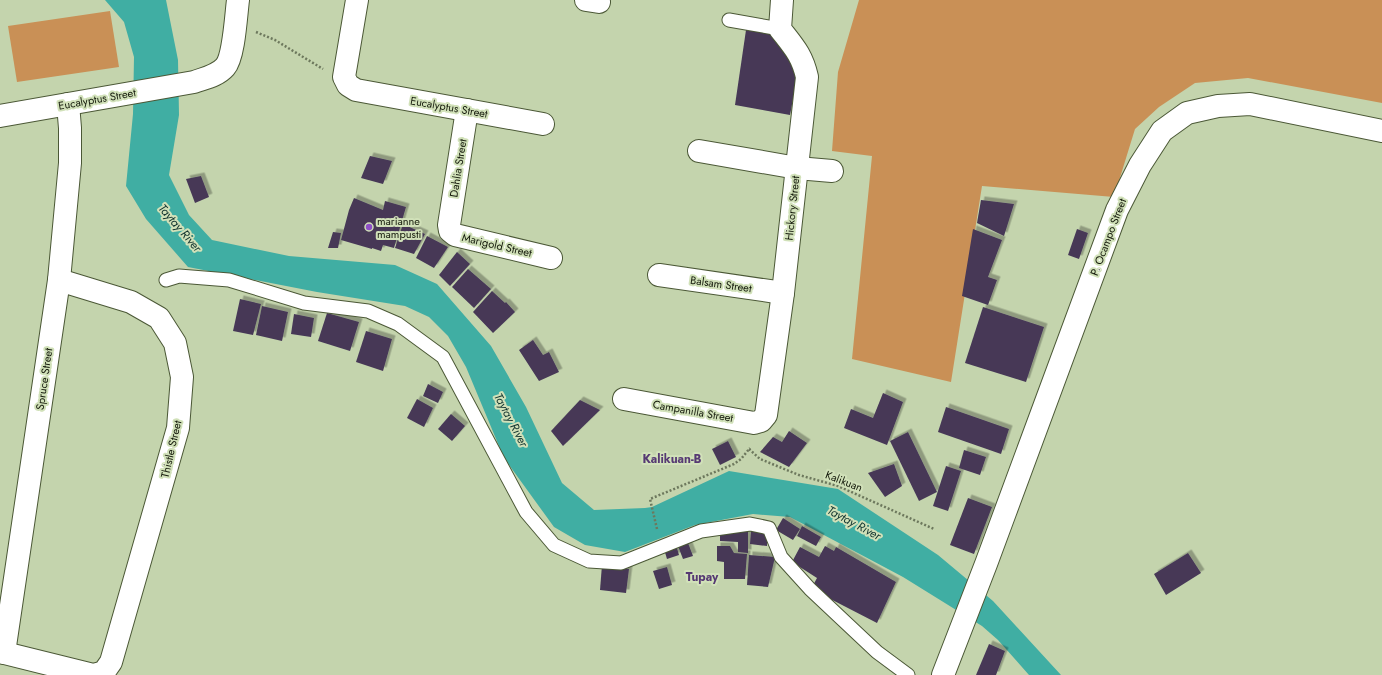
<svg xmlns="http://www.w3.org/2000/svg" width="1382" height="675" viewBox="0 0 1382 675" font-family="Jost,sans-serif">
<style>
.green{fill:#c99056}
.water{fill:#40aea3}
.building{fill:#463857;filter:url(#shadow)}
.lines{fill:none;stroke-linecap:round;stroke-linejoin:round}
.service-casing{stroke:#4b5836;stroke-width:15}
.minor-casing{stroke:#4b5836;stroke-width:24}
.tertiary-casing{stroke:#4b5836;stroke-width:24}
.path{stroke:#6d785d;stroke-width:2.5;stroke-dasharray:2 2;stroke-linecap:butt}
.service{stroke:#fff;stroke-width:13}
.minor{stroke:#fff;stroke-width:22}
.tertiary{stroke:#fff;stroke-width:22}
.poi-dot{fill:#8d4fc5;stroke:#d1e1b9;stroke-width:1.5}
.labels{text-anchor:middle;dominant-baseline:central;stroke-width:4;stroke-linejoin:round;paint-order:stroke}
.street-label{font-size:11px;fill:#13180a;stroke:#d1e1b9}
.poi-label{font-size:11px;fill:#13180a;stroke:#d1e1b9;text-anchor:start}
.water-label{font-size:12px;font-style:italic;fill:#11332f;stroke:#d1e1b9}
.neighbourhood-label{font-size:12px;font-weight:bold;fill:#563973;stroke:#d1e1b9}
</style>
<defs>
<filter id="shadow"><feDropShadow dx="3.5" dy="-3.5" stdDeviation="0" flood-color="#0004"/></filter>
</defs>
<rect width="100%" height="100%" fill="#c4d4ad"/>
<g class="green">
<polygon points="859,0 1382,0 1382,103 1248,78 1195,83 1159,107 1135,129 1114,197 982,186 951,382 852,359 872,156 832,151 838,72"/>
<polygon points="110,11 119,67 17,82 8,26"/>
</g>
<polygon class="water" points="105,0 166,0 178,60 179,115 169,175 189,215 212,240 289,256 395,265 437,284 491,346 526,407 562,483 594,510 645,508 652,507 729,471 838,489 938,555 993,601 1061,675 1029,675 998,640 982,626 903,577 790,517 753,514 695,525 625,552 585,545 554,527 504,458 466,367 448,336 429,317 405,306 317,292 188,267 146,219 126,186 133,114 134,57 124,22"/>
<g class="building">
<polygon points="746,30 772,33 790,55 797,78 790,115 735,105"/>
<polygon points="370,156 392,161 383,184 361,178"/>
<polygon points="201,176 209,197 195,203 186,179"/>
<polygon points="354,198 383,210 385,201 406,207 394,248 383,245 381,251 372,248 372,249 341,240 349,210"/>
<polygon points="981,200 1014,204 1004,236 977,223"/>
<polygon points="403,224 425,234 414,254 395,248"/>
<polygon points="973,229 1002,240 988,277 997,280 988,305 962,296"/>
<polygon points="1077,229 1088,233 1079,259 1068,255"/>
<polygon points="333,232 341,233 338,248 328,248"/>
<polygon points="427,236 448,247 434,268 416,258"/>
<polygon points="457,252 470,264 450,286 439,275"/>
<polygon points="468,269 491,289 474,308 452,287"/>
<polygon points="492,291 505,303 506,302 515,312 493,333 473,312"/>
<polygon points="240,299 261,304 253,335 233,331"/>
<polygon points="262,306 288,312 282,341 256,335"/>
<polygon points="983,307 1044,327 1026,382 965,363"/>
<polygon points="327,313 359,322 350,351 318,341"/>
<polygon points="294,314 314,318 311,337 291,334"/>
<polygon points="366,331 392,339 383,371 356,362"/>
<polygon points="533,340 543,355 549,352 559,372 539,381 519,350"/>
<polygon points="428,384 443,392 438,403 423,396"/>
<polygon points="883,393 903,402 887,445 844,428 851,409 873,418"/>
<polygon points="417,399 433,408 424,427 407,418"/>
<polygon points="580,400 600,410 563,446 551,431"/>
<polygon points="946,407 1009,429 1001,454 938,432"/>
<polygon points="451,414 465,426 452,441 438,429"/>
<polygon points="789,431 807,443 789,467 760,452 773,437 782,442"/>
<polygon points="908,432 937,492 919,501 890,441"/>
<polygon points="728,441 736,457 720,465 712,449"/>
<polygon points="964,450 986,457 980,475 959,468"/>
<polygon points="894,464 902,486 885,497 868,473"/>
<polygon points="946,466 961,471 948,511 933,506"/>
<polygon points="968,498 992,507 974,554 950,545"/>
<polygon points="783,518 800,529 793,540 776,530"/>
<polygon points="802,526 821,537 816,546 797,536"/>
<polygon points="720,531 748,532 748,553 738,552 738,542 720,541"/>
<polygon points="751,531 768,532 767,546 750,544"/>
<polygon points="688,543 693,556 683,559 678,546"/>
<polygon points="676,545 679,555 667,559 664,549"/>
<polygon points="717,546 730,546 734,553 747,554 745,579 724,579 724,562 717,561"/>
<polygon points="825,546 834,551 836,547 896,582 877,623 811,589 817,578 792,562 800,547 819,557"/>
<polygon points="1188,553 1201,573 1166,595 1154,574"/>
<polygon points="749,555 775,557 768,587 747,585"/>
<polygon points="602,565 629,569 626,593 600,590"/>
<polygon points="667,567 672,585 659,589 653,571"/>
<polygon points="989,644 1005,651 996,675 976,675"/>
</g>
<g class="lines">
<defs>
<g id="service">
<polyline points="729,20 780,29"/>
<polyline points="166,280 179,276 229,280 304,303 368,311 398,324 443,357 526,512 554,545 589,561 621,563 701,531 750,524 769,528 781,557 810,589 877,652 908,675"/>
</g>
<g id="minor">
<polyline points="357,0 344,77 348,85 356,90 543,124"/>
<polyline points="586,0 599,2"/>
<polyline points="467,110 449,225 450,231 455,235 551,258"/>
<path d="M0,116l194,-34c11,-4 23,-6 31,-15 9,-10 11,-52 13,-67"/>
<polyline points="699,151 797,168 832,171"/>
<polyline points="659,275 783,293"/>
<path d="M624,399l130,24 7,-2 5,-6 17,-122 24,-216c-5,-22 -13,-30 -27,-48l2,-29"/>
<polyline points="0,652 93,675 104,672 111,662 178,428 182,377 175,343 159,318 131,302 59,280"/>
<polyline points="4,653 59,280 70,163 70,128 68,104"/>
</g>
<polyline id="tertiary" points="943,675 986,564 1117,210 1140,165 1162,131 1187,113 1218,106 1250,104 1382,131"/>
</defs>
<use href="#service" class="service-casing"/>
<use href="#minor" class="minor-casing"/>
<use href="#tertiary" class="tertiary-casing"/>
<g class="path">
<polyline points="256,32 275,40 323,69"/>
<polyline points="749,449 760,459 799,475 838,486 934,529"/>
<polyline points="657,529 650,499 734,464 741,459 750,448"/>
</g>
<use href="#service" class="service"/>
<use href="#minor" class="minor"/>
<use href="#tertiary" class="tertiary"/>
</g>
<circle class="poi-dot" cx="369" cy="227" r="4"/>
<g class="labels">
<g class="street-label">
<text transform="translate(97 99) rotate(-10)">Eucalyptus Street</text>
<text transform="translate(449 107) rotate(10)">Eucalyptus Street</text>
<text transform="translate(458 168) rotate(-81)">Dahlia Street</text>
<text transform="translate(792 208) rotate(-84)">Hickory Street</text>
<text transform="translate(1108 237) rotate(-69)">P. Ocampo Street</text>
<text transform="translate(497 245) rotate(13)">Marigold Street</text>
<text transform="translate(721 284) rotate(8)">Balsam Street</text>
<text transform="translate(44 379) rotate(-82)">Spruce Street</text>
<text transform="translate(693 411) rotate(10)">Campanilla Street</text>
<text transform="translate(171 449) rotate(-77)">Thistle Street</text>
<text transform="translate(844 481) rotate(21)">Kalikuan</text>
</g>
<g class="poi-label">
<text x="377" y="221">marianne<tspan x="377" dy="13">mampusti</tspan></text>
</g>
<g class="water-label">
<text transform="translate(180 228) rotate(49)">Taytay River</text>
<text transform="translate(511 420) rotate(62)">Taytay River</text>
<text transform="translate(854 523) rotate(28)">Taytay River</text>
</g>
<g class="neighbourhood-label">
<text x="672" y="459">Kalikuan-B</text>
<text x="702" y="577">Tupay</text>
</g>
</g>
</svg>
